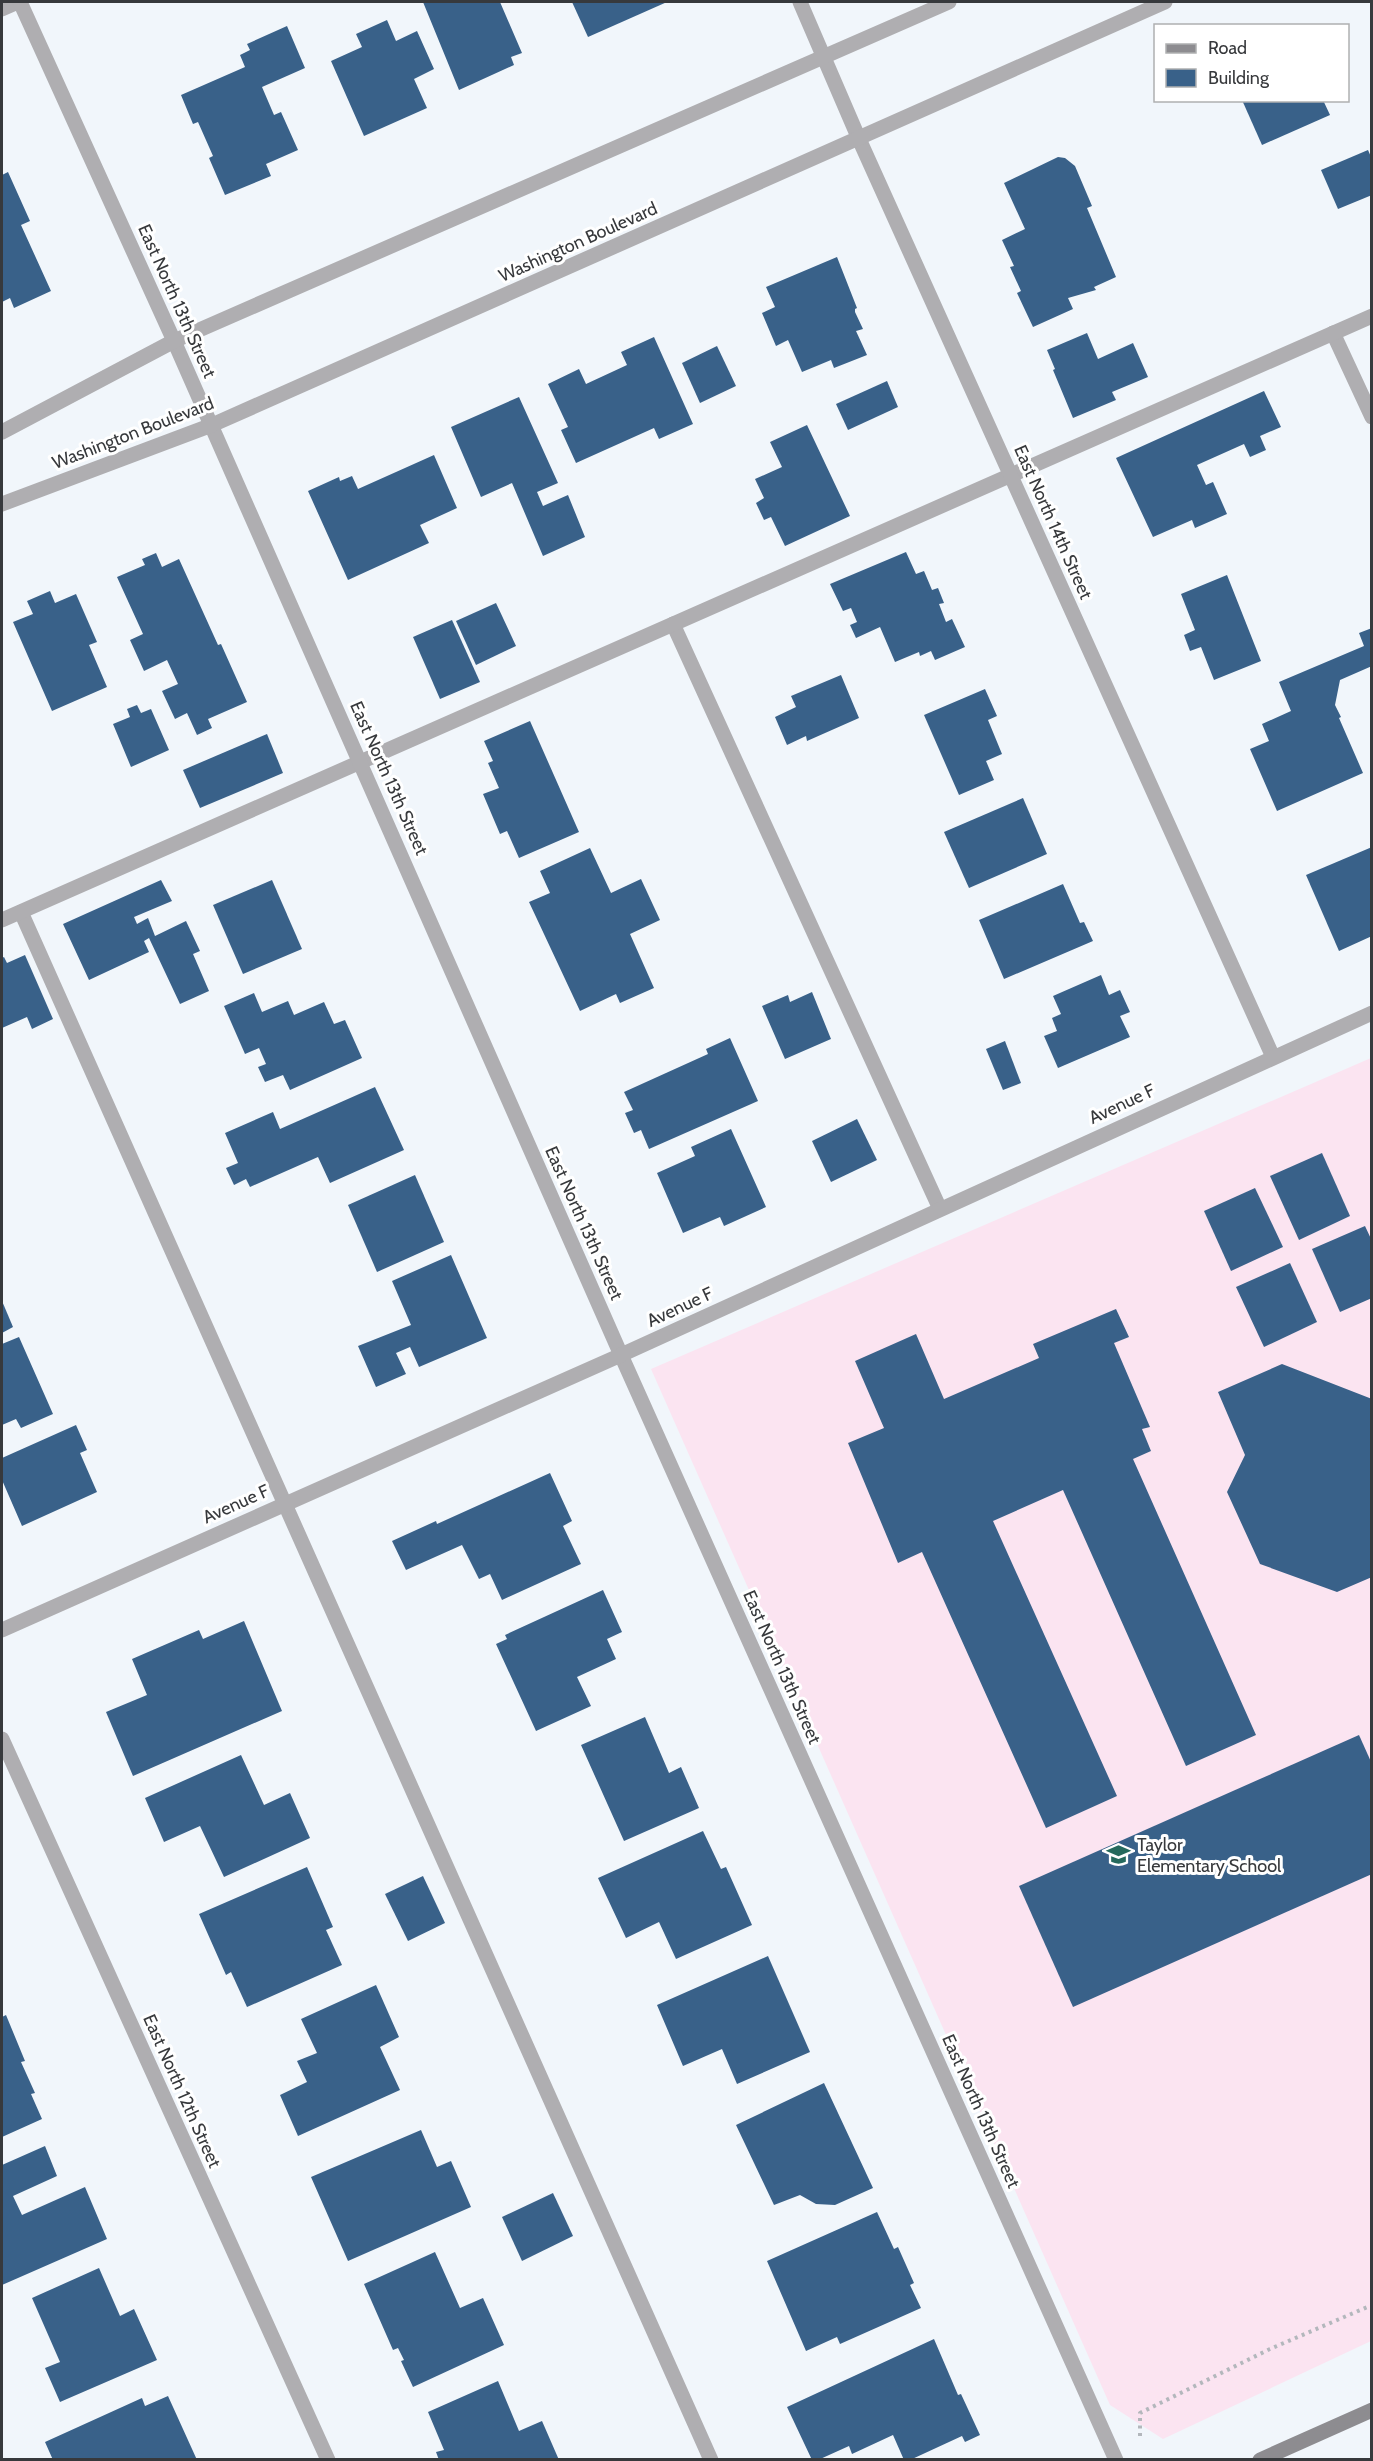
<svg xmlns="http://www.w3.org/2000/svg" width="1373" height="2461" viewBox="0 0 1373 2461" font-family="Cabin,sans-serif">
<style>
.education{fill:#fbe4f1}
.building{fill:#396189}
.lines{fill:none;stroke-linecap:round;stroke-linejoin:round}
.path{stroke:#b3b7bc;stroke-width:4;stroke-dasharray:3 4.5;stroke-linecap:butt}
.service{stroke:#afaeb1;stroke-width:15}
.minor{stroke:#afaeb1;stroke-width:15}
.tertiary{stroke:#afaeb1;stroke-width:15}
.secondary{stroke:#8d8c90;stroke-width:15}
.labels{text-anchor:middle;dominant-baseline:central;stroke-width:6;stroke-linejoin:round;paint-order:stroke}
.street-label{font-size:18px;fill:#37393c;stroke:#fff}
.poi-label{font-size:18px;fill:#37393c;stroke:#fff;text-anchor:start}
</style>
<rect width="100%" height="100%" fill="#f1f6fb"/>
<polygon class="education" points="1371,1058 1371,2341 1163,2439 1110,2405 651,1369"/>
<g class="building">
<polygon points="423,2 500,2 522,53 511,57 514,65 459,90"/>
<polygon points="572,2 667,2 588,37"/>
<polygon points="387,20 396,41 417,31 434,69 414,79 427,108 364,136 331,61 362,47 356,34"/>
<polygon points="287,26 305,68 262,87 274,115 281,112 298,150 266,164 271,176 225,195 209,158 213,156 198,122 193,124 181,95 245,67 240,55 250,50 247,44"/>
<polygon points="1242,100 1323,100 1330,115 1262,145"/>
<polygon points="1368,150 1372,159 1372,195 1338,209 1321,170"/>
<polygon points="1058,157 1065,158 1075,166 1092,206 1087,208 1116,277 1094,287 1096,290 1068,298 1073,309 1033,327 1017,293 1021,291 1010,267 1014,266 1002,240 1025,229 1004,183"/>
<polygon points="8,172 30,221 21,225 51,291 14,308 10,298 2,302 2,175"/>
<polygon points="837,257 857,308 855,309 855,312 863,329 856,331 867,355 834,368 831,360 802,372 788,340 776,346 762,313 775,307 766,287"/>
<polygon points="1087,333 1098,359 1133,343 1148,377 1112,392 1116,400 1073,418 1053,370 1055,369 1047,350"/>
<polygon points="654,337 693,424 659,439 654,428 576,463 561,430 568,427 548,384 579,369 586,384 627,365 621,352"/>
<polygon points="717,346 736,386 700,403 682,363"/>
<polygon points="887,381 898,407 848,430 836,404"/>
<polygon points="1264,391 1281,427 1260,436 1266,450 1250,457 1244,444 1197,465 1206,485 1213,482 1227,514 1195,528 1192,520 1153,537 1116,458"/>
<polygon points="519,397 558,483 537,492 543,506 568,495 585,537 543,556 512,483 481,497 451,427"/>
<polygon points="807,425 850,516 785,546 771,517 764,520 756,503 764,498 755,479 782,467 770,442"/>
<polygon points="434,455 457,508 420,525 429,543 348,580 308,491 339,477 340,481 352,476 358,489"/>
<polygon points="906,552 916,574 924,571 932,590 938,588 944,603 939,604 946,622 952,619 965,647 935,660 931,651 920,656 919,652 895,662 880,627 856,638 850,625 857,622 851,608 843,611 830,584"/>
<polygon points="156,553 162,567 179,559 218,645 221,644 247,702 208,719 212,728 197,735 187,713 175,719 162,691 178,684 167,660 144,671 130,640 143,634 117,577 145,565 142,559"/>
<polygon points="1227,575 1261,661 1214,680 1201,647 1190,651 1184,635 1195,630 1181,594"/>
<polygon points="50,591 55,603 76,594 97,642 89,645 107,687 52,711 13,622 33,614 27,601"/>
<polygon points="496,603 516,646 476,665 456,621"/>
<polygon points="452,620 480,682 440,699 413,637"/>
<polygon points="1372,628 1372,666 1340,680 1335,705 1341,717 1339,718 1363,773 1277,811 1250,749 1269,741 1262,724 1291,711 1279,682 1364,646 1359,633"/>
<polygon points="841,675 859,718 807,741 806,736 787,745 775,717 796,707 791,696"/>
<polygon points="985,689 997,716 988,720 1002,754 986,761 994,780 959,795 924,715"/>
<polygon points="137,705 141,713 151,709 169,750 131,767 113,724 130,717 127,709"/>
<polygon points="530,721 579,832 519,858 507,831 500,834 483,794 499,788 488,763 493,761 484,741"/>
<polygon points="267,734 283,773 200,808 183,770"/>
<polygon points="1023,798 1047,854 969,888 944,832"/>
<polygon points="1372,847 1372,936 1339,951 1306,875"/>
<polygon points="590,848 611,893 641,879 660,920 630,934 654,988 620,1003 616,994 580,1011 529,902 550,893 540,871"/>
<polygon points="161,880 172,901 134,917 137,924 148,918 155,936 186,921 200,951 193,954 209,991 180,1004 149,938 144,941 149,952 89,980 63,924"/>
<polygon points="272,880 302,949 243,974 213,905"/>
<polygon points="1063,884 1080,923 1084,922 1093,941 1004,979 979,920"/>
<polygon points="25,955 53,1019 32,1029 27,1017 2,1028 2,958 4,957 7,963"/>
<polygon points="1101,975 1109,995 1120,990 1130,1012 1120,1016 1130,1037 1058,1068 1044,1036 1057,1031 1052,1018 1061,1014 1053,996"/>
<polygon points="812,992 831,1039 785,1059 762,1006 788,995 790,1002"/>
<polygon points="254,993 262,1012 288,1001 294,1015 324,1002 334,1024 345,1020 362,1058 290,1090 283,1075 265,1082 258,1067 266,1064 259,1048 245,1054 224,1006"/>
<polygon points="730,1038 758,1101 649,1149 641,1130 634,1133 625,1113 633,1110 624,1092 708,1054 706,1049"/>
<polygon points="1005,1041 1021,1083 1003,1090 986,1049"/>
<polygon points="375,1087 404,1150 330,1183 318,1157 250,1187 246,1179 234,1185 226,1168 238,1163 225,1133 273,1112 280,1129"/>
<polygon points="857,1119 877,1160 831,1182 812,1141"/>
<polygon points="731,1129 766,1207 724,1226 720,1217 683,1233 657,1173 695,1156 691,1147"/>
<polygon points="1322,1153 1350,1216 1299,1240 1270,1176"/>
<polygon points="415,1175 444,1242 377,1272 348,1205"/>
<polygon points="1255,1188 1283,1247 1231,1271 1204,1211"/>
<polygon points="1365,1226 1372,1241 1372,1298 1340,1312 1312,1249"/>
<polygon points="451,1255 487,1338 419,1367 410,1347 396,1353 406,1374 376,1387 358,1346 411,1325 392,1281"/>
<polygon points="1290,1263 1317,1322 1264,1347 1236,1287"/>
<polygon points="2,1301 13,1327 2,1333"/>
<polygon points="1116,1309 1129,1337 1114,1343 1150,1427 1142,1429 1151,1451 1133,1459 1256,1735 1186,1766 1063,1490 993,1521 1117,1796 1046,1828 922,1552 898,1563 848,1443 884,1428 855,1361 916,1334 944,1399 1039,1358 1033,1344"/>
<polygon points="19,1337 53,1414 21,1428 16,1419 2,1425 2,1344"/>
<polygon points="1282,1364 1372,1399 1372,1577 1337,1592 1260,1564 1227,1492 1245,1455 1218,1392"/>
<polygon points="76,1425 87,1450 80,1453 97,1492 22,1526 2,1480 2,1458"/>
<polygon points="550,1473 572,1521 563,1526 581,1564 502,1600 490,1574 479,1579 462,1545 406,1570 392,1541 436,1521 437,1524"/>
<polygon points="603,1590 622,1632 607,1639 616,1659 577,1677 591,1706 536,1731 496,1644 507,1639 505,1635"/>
<polygon points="244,1621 282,1711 133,1776 106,1712 147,1695 132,1659 199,1630 203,1639"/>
<polygon points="645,1717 669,1773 681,1767 699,1808 624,1841 581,1745"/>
<polygon points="1359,1735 1372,1764 1372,1874 1073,2007 1019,1886"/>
<polygon points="241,1755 264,1805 290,1793 310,1838 224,1877 200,1826 164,1842 145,1798"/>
<polygon points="703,1831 721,1869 726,1867 752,1925 676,1959 659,1922 626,1938 598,1878"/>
<polygon points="307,1867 333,1927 326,1930 342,1965 247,2007 231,1972 226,1975 199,1914"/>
<polygon points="423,1876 445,1923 408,1941 385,1894"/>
<polygon points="768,1956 810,2052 737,2084 722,2049 683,2066 657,2005"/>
<polygon points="376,1985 399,2037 380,2047 400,2090 298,2136 280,2095 307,2082 297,2061 317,2053 301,2019"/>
<polygon points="6,2015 25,2061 21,2062 35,2093 31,2094 42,2119 2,2137 2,2017"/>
<polygon points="824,2083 873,2188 835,2205 816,2204 800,2195 774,2205 736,2125"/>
<polygon points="421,2130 437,2167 451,2161 471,2207 348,2261 311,2177"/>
<polygon points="45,2146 57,2176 13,2196 22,2215 85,2187 107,2239 2,2285 2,2165"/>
<polygon points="553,2193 573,2236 522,2261 502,2217"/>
<polygon points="877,2212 894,2249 898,2247 914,2283 910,2285 921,2308 840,2344 837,2337 806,2351 767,2261"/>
<polygon points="435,2252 460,2308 483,2298 504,2345 413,2387 401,2361 404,2360 398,2348 393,2350 364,2284"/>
<polygon points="99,2268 120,2316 134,2309 157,2360 60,2402 45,2368 60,2362 32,2298"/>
<polygon points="934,2339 958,2395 961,2394 980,2435 965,2442 962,2436 910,2460 904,2460 893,2435 852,2454 849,2446 818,2460 812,2460 787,2407"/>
<polygon points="498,2381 519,2431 542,2421 559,2460 439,2460 436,2452 444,2450 428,2412"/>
<polygon points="168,2396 197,2460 53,2460 45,2442 142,2398 145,2406"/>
</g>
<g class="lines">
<polyline class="path" points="1140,2436 1140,2413 1270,2349 1372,2305"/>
<g class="service">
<polyline points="2,9 18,2"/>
<polyline points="1333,333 1372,417"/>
<polyline points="673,624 940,1209"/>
<polyline points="21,912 711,2460"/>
<polyline points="2,920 1372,316"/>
</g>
<g class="minor">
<polyline points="20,2 174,341 621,1355 1116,2460"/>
<polyline points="800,2 859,139 1273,1057"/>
<polyline points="2,1630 621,1355 1372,1013"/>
<polyline points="2,1739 328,2460"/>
</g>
<g class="tertiary">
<polyline points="2,432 174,341 949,2"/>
<polyline points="2,504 212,425 1165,2"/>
</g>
<polyline class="secondary" points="1260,2460 1372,2410"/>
</g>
<defs>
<symbol id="school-bare" viewBox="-9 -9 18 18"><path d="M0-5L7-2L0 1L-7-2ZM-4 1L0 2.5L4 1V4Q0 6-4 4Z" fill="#266a5d" stroke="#fff" stroke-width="2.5" paint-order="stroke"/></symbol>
</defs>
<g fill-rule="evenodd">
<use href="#school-bare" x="1102" y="1838" width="33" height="33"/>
</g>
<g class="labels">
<g class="street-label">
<text transform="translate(578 242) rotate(-24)">Washington Boulevard</text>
<text transform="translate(177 301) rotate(66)">East North 13th Street</text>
<text transform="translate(133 433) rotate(-21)">Washington Boulevard</text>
<text transform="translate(1053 522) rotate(66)">East North 14th Street</text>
<text transform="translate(389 778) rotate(66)">East North 13th Street</text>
<text transform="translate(1122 1104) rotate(-25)">Avenue F</text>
<text transform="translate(584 1223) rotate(66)">East North 13th Street</text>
<text transform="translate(680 1307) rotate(-25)">Avenue F</text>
<text transform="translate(236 1504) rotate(-24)">Avenue F</text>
<text transform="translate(782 1667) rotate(66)">East North 13th Street</text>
<text transform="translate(182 2091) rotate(66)">East North 12th Street</text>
<text transform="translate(981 2111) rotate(66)">East North 13th Street</text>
</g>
<g class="poi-label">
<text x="1137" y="1845">Taylor<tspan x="1137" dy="21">Elementary School</tspan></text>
</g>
</g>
<rect width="1373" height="2461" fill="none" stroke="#37393c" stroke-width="6"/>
<rect x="1154" y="24" width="195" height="78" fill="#ffffff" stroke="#afb0b1" stroke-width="1.5"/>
<rect x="1166" y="44" width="30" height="9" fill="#8d8c90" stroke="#afb0b1" stroke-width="1.5"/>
<text x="1208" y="54" font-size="18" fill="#37393c">Road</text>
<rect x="1166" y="69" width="30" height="18" fill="#396189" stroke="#afb0b1" stroke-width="1.5"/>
<text x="1208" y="84" font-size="18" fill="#37393c">Building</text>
</svg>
